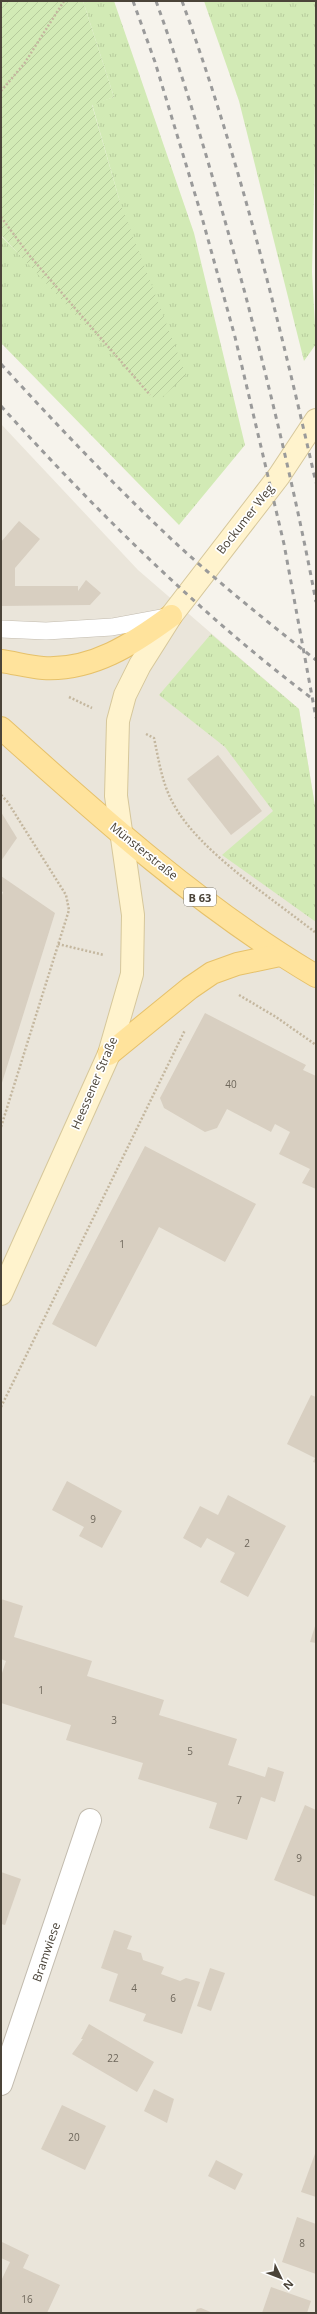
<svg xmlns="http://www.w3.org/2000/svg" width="317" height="2314" viewBox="0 0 317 2314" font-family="'Open Sans',sans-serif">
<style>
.residential{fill:#eae5da}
.grass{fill:url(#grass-tufts)}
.garden{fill:url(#garden-furrows)}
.building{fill:#d8cfc1}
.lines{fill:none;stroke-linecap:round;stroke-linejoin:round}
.lane-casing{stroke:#c2bbae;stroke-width:18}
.street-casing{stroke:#c2bbae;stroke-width:24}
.secondary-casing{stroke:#d6c79b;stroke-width:24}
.primary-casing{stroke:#e6c16a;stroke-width:24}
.path{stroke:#c4b79f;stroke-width:2.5;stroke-dasharray:2 2;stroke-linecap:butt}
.lane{stroke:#fff;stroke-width:17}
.street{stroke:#fff;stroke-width:22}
.secondary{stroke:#fff3cd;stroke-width:22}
.primary{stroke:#ffe39c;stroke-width:22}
.rail{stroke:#9a9a9a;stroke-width:3;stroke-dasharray:5 5;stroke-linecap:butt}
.labels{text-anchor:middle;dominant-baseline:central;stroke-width:3.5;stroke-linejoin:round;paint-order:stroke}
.number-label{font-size:10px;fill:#6e675b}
.shield{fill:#fff;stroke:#817c74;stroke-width:1}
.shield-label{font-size:11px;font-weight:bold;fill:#4b4439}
.street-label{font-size:12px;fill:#4b4439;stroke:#fff}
</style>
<defs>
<pattern id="grass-tufts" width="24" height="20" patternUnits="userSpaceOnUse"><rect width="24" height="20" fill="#d2eab5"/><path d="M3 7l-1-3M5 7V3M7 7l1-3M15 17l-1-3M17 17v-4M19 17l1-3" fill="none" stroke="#b6ca9c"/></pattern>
<pattern id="garden-furrows" width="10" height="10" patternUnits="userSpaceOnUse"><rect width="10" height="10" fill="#d2eab5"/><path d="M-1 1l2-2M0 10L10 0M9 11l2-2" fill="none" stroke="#b6ca9c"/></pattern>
</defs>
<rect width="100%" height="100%" fill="#f6f3ec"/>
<polygon class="residential" points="1,424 138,570 299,709 316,812 316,2313 1,2313"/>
<g class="grass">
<polygon points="83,1 114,1 194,233 245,445 179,525 1,343 1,236 23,258 120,202 92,104 114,97"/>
<polygon points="204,1 316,1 316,122 312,272 316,344 304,361 239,101"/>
<polygon points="211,634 299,709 316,812 316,922 222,855 273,811 225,747 159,695"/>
</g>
<polygon class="garden" points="1,1 83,1 114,97 92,105 120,202 186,375 157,402 1,235"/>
<g class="building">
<polygon points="19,521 40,539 15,568 15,586 78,586 78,591 86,580 101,593 90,605 1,606 1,542"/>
<polygon points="218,755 262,811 231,835 187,779"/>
<polygon points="1,812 17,838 1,861"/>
<polygon points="1,876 55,913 1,1086 1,898 3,892 1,891"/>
<polygon points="205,1013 306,1065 303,1070 316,1076 316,1189 302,1183 310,1169 279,1154 290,1132 275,1124 271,1132 227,1109 217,1128 205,1132 164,1108 160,1098"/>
<polygon points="145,1146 256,1204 225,1262 159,1227 96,1347 52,1324"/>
<polygon points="311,1395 316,1397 316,1463 313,1462 315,1458 287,1444"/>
<polygon points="67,1481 122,1511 102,1548 79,1536 84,1527 52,1510"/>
<polygon points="228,1495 286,1526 248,1597 220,1582 235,1553 207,1538 201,1548 183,1538 200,1506 218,1515"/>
<polygon points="1,1599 23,1606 14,1637 92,1661 87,1676 164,1700 159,1715 237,1739 228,1765 265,1777 268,1767 284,1772 275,1802 261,1797 247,1840 209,1828 217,1803 138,1779 143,1763 66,1740 71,1725 1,1703 1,1676 6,1661 1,1659"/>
<polygon points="316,1623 316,1643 310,1642"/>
<polygon points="305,1805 316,1810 316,1897 274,1880"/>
<polygon points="1,1872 21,1879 5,1925 1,1924"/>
<polygon points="114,1930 132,1936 127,1949 141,1953 143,1960 164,1967 161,1974 180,1981 186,1978 200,1982 182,2034 143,2021 146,2014 109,2001 118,1974 101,1968"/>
<polygon points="210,1968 225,1973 211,2011 197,2006"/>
<polygon points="89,2024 154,2062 137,2092 72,2054 83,2039 81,2039"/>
<polygon points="154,2089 174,2099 167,2123 144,2111"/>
<polygon points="62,2105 106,2126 85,2170 41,2149"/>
<polygon points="316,2151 316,2197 301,2192"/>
<polygon points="216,2160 243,2174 235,2190 208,2176"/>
<polygon points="297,2217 316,2224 316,2274 282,2262"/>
<polygon points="2,2242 29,2255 23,2268 60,2285 47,2313 1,2313 1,2281 10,2262 1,2258"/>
<polygon points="271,2287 311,2301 307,2313 262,2313"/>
<polygon points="201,2308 213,2313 195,2313 197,2309"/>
</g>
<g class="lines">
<defs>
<polyline id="lane" points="1,629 46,631 112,627 166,617"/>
<polyline id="street" points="1,2084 90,1820"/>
<polyline id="secondary" points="1,1294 109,1054 132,974 133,915 116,796 118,721 125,695 140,665 171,616 279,476 316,420"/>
<g id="primary">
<path d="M1,661c14,2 28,6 42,7 49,3 90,-24 128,-52"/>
<path d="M1,728c99,89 200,180 315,248"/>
<polyline points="109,1054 190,988 212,973 237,964 280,955"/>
</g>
</defs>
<use href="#lane" class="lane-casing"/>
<use href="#street" class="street-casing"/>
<use href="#secondary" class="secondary-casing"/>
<use href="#primary" class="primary-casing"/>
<g class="path">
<polyline points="1,91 24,64 64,1"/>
<polyline points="1,217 29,255 150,395"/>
<polyline points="69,697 92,708"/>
<path d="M146,734l8,4c5,23 8,46 20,67 26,47 99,94 142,128"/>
<polyline points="1,795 7,801 66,895 69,910 1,1127"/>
<polyline points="58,944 104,955"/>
<polyline points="239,995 276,1017 316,1045"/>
<polyline points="1,1407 185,1030"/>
</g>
<use href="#lane" class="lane"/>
<use href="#street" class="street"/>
<use href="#secondary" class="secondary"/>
<use href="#primary" class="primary"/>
<g class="rail">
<polyline points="133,1 155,62 201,214 235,337 284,544 316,718"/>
<path d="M156,1c35,97 63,197 90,296 26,101 51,203 70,305"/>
<path d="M182,1c57,157 97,319 134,482"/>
<path d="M1,364c54,59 109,117 167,172 47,44 97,84 148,124"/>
<path d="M1,406c96,106 199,208 313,294"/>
</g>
</g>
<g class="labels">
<g class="number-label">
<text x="231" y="1084">40</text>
<text x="122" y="1244">1</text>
<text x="93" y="1519">9</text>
<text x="247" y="1543">2</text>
<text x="41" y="1690">1</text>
<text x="114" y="1720">3</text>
<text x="190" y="1751">5</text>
<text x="239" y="1800">7</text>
<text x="299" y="1858">9</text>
<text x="134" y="1988">4</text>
<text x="173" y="1998">6</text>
<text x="113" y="2058">22</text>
<text x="74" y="2137">20</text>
<text x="302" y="2243">8</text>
<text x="27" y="2299">16</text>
</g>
<rect class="shield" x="184" y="888" width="32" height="18" rx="3"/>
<g class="shield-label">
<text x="200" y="897">B 63</text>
</g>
<g class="street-label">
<text transform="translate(245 519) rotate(-52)">Bockumer Weg</text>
<text transform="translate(144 851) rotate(39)">Münsterstraße</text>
<text transform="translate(94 1083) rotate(-67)">Heessener Straße</text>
<text transform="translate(46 1952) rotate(-71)">Bramwiese</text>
</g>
</g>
<rect width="317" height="2314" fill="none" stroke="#4b4439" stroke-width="4"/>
<g transform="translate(281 2278) rotate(133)" stroke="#ffffff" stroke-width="3" paint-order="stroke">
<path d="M0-3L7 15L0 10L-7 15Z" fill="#4b4439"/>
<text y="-6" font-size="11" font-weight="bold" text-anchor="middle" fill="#4b4439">N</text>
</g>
</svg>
